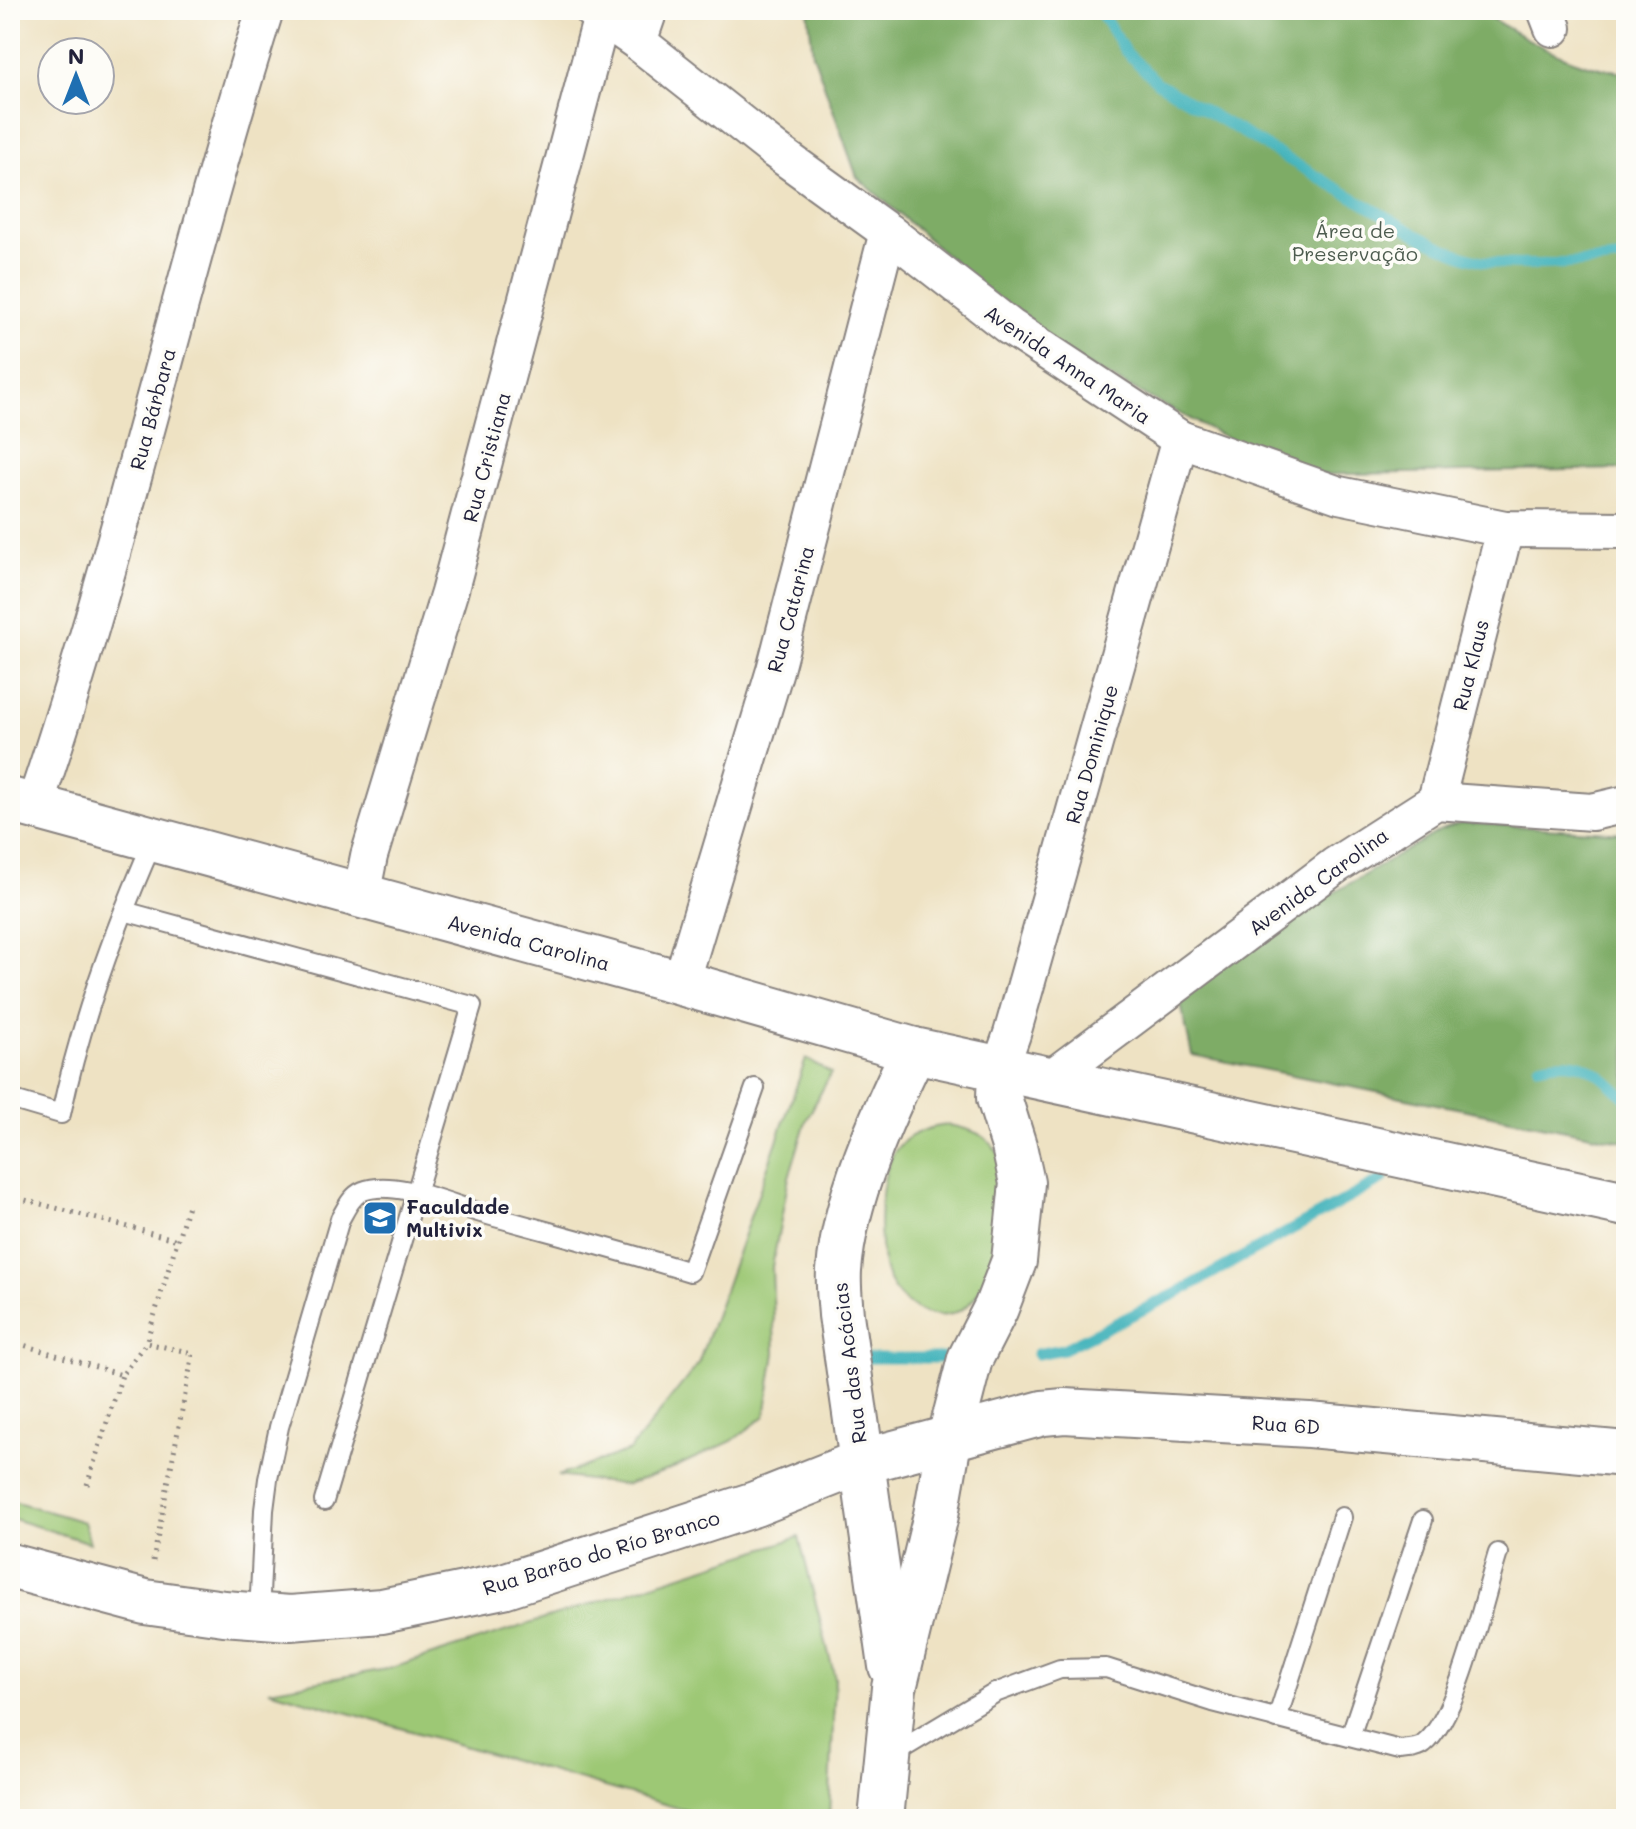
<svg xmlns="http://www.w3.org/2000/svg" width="1636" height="1829" viewBox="0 0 1636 1829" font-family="Mali,sans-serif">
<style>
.green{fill:#9dc874;stroke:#607558;stroke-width:2}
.forest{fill:#7eac66;stroke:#506750;stroke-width:2}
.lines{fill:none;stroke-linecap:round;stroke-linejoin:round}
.stream{stroke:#43b3bb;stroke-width:11}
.lane-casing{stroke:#88827f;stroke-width:22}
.street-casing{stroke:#88827f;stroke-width:40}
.secondary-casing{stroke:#88827f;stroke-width:48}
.path{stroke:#88827f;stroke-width:5;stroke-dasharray:2 6;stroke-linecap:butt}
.lane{stroke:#fff;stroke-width:18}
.street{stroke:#fff;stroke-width:36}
.secondary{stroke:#fff;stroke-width:44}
.labels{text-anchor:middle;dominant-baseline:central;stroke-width:7;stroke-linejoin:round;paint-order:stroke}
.park-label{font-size:20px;fill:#4d5c4f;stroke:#fdfcf7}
.street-label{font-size:20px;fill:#22223b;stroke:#fdfcf7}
.poi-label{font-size:20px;font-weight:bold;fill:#22223b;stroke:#fdfcf7;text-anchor:start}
</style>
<rect width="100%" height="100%" fill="#fdfcf7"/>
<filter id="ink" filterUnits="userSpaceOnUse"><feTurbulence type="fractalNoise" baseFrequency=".0125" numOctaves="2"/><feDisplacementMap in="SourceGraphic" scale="16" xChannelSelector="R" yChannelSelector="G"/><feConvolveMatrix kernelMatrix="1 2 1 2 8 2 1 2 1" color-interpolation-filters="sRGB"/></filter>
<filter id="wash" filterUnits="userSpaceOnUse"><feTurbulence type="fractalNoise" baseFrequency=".006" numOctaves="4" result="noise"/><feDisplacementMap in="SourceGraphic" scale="32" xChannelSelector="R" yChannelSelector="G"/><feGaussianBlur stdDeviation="1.8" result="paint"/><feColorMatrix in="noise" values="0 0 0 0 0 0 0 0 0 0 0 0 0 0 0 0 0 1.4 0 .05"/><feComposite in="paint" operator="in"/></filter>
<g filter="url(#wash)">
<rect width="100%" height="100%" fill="#eee2c3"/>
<g class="green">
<polygon points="806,1059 831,1073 806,1121 789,1177 772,1267 775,1353 765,1416 732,1441 671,1469 626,1485 558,1476 629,1451 698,1364"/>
<path d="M948,1125c32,5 47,14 58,45 2,5 5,12 6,17 1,14 -9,34 -13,47 -9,33 -20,88 -67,81 -19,-3 -38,-21 -45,-39 -11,-28 -9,-100 8,-125 13,-18 33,-24 53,-26z"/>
<polygon points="10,1500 84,1522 90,1543 10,1518"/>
<polygon points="799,1537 835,1678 829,1819 699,1819 699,1814 269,1690 392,1668"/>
</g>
<g class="forest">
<path d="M808,10h669c46,27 95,58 149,62v397l-328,6 -248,-129 -193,-169 -44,-123z"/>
<polygon points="1463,823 1626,833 1626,1142 1192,1055 1179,995 1272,929 1441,830"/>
</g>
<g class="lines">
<g class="stream">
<path d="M1099,10l26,41 33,32 261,153c23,11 50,25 76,27 42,4 89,0 131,-5"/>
<path d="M1539,1066c42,-10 57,3 87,33"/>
<polyline points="1037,1354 1063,1349 1177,1293 1383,1179"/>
<polyline points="864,1358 961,1358"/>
</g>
</g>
</g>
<g filter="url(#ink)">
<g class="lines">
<defs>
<g id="lane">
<polyline points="124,911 472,1006 324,1501"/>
<path d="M10,1099l51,15c20,-94 54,-187 93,-275"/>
<path d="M259,1615l5,-105 4,-31 11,-52 61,-208c6,-10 11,-23 23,-28 33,-13 93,16 125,24 68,19 135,36 202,57l65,-184"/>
<polyline points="1277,1719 1342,1517"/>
<polyline points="1350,1737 1423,1520"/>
<path d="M890,1756l105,-63 65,-24 46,-1 107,34 187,48c8,-1 19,-1 24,-6 34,-26 60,-147 74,-191"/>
</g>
<g id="street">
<polyline points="592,10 638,42 776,151 888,232 1010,327 1180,439 1339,495 1505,529 1626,530"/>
<polyline points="1546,10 1553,28"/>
<polyline points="638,42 649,10"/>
<polyline points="1436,801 1505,529"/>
<path d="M34,807c89,-262 148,-533 231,-797"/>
<polyline points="361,896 369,856 449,593 602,16"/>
<polyline points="681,983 775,670 888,232"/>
<polyline points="1000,1068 1012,1034 1180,439"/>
<polyline points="1050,1079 1336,865 1436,801 1592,812 1626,804"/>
</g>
<g id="secondary">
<polyline points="10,800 681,983 914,1050 1626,1204"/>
<polyline points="10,1566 145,1602 224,1613 290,1618 382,1611 503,1586 755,1504 861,1462 1043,1413 1064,1411 1309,1425 1626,1454"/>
<path d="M891,1666l-50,-351c-1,-15 -3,-29 -2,-44 5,-72 44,-157 75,-221"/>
<polyline points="881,1819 894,1688 936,1515 949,1441 970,1359 996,1308 1014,1261 1022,1183 1014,1146 999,1098 1000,1068"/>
</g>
</defs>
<use href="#lane" class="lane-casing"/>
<use href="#street" class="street-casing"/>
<use href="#secondary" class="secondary-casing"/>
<g class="path">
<polyline points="10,1196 178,1240"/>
<polyline points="10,1341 122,1375 146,1343"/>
<polyline points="87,1485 122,1375"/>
<polyline points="153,1561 193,1353 146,1343 189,1202"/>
</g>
<use href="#lane" class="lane"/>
<use href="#street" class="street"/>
<use href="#secondary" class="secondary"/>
</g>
</g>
<defs>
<symbol id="university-square" viewBox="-11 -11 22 22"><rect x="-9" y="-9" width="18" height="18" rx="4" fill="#1f6fb2" stroke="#fdfcf7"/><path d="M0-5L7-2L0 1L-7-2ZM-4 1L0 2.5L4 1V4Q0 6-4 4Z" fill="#fff"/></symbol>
</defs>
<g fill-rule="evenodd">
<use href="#university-square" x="360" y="1198" width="40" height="40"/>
</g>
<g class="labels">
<g class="park-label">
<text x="1355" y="230">Área de<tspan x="1355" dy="23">Preservação</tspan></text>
</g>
<g class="street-label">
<text transform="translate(1068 364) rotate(34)">Avenida Anna Maria</text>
<text transform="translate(152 409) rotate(-75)">Rua Bárbara</text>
<text transform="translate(486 457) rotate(-75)">Rua Cristiana</text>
<text transform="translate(790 609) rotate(-75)">Rua Catarina</text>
<text transform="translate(1470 665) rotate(-76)">Rua Klaus</text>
<text transform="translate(1091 754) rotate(-74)">Rua Dominique</text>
<text transform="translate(1318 881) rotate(-36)">Avenida Carolina</text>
<text transform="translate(529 942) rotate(15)">Avenida Carolina</text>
<text transform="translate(849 1363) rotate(-97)">Rua das Acácias</text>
<text transform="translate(1286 1424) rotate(4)">Rua 6D</text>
<text transform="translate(601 1552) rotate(-17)">Rua Barão do Río Branco</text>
</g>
<g class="poi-label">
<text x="406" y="1206">Faculdade<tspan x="406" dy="23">Multivix</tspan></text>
</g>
</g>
<rect width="1636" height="1829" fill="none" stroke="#fdfcf7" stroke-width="40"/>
<g transform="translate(76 76)"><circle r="38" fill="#fdfcf7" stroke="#a5a5ac" stroke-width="2"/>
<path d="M0-6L14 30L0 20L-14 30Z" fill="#1f6fb2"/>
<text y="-12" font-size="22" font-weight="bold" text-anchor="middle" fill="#22223b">N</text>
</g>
</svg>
